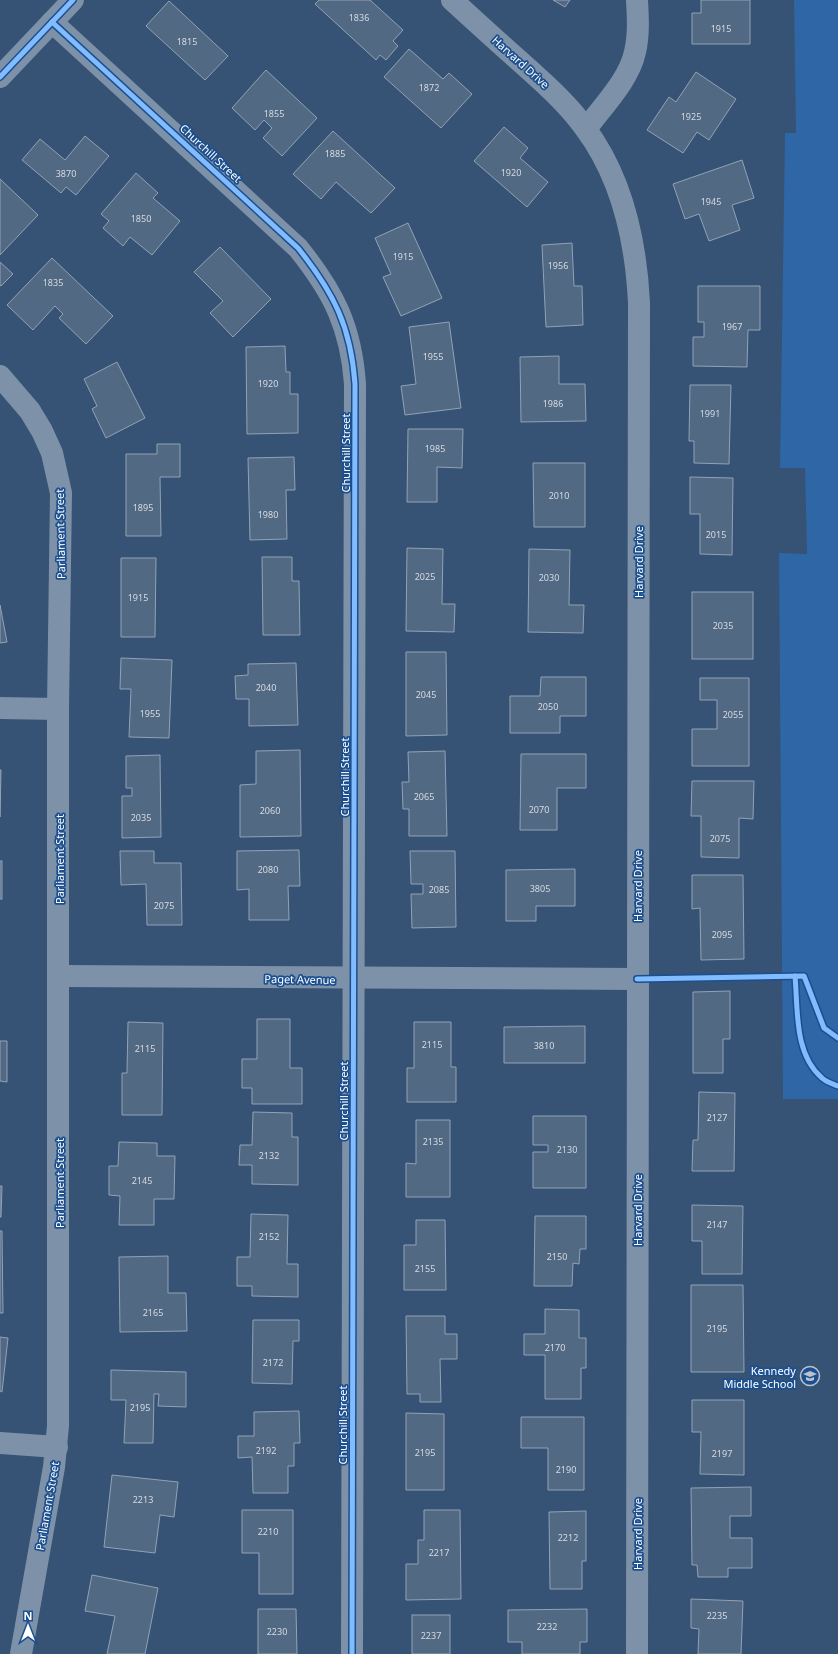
<svg xmlns="http://www.w3.org/2000/svg" width="838" height="1654" viewBox="0 0 838 1654" font-family="'Noto Sans',sans-serif">
<style>
.green{fill:#2f66a5}
.building{fill:#526984;stroke:#92a2b6}
.lines{fill:none;stroke-linecap:round;stroke-linejoin:round}
.minor{stroke:#7d92a8;stroke-width:22}
.cycleway-casing{stroke:#1b4f8f;stroke-width:8}
.cycleway{stroke:#80bcff;stroke-width:5}
.labels{text-anchor:middle;dominant-baseline:central;stroke-width:3.5;stroke-linejoin:round;paint-order:stroke}
.number-label{font-size:9px;fill:#d4dae0}
.street-label{font-size:11px;fill:#fff;stroke:#1b4f8f}
.poi-label{font-size:11px;fill:#fff;stroke:#1b4f8f;text-anchor:end}
</style>
<rect width="100%" height="100%" fill="#365274"/>
<polygon class="green" points="794,0 838,0 838,1099 783,1099 779,553 807,554 805,468 780,468 785,133 796,133"/>
<g class="building">
<polygon points="319,0 370,0 403,30 393,41 398,46 386,60 380,55 376,60 315,4"/>
<polygon points="553,0 570,0 565,7"/>
<polygon points="701,0 750,0 750,44 692,44 692,13 701,13"/>
<polygon points="169,1 228,56 205,80 146,26"/>
<polygon points="409,49 443,79 449,73 472,94 441,128 384,77"/>
<polygon points="266,70 317,118 282,156 263,138 272,128 264,120 255,130 232,108"/>
<polygon points="696,72 736,99 709,140 697,132 683,153 647,130 669,97 676,102"/>
<polygon points="504,127 528,148 520,158 548,182 527,207 474,161"/>
<polygon points="333,131 395,188 371,213 336,182 321,199 293,174"/>
<polygon points="85,136 109,156 76,195 66,187 61,193 22,160 40,139 65,160"/>
<polygon points="742,160 754,198 732,205 740,230 709,241 699,214 685,219 673,184"/>
<polygon points="136,173 158,193 153,198 180,221 152,255 130,237 123,246 103,228 109,221 101,214"/>
<polygon points="0,179 38,215 0,255"/>
<polygon points="408,223 442,298 401,316 383,277 391,274 375,238"/>
<polygon points="572,243 574,286 582,286 583,325 546,327 542,245"/>
<polygon points="220,247 271,299 233,337 210,313 223,301 194,272"/>
<polygon points="52,258 113,316 86,344 59,318 63,314 55,306 33,330 7,305"/>
<polygon points="0,262 13,274 1,286 0,285"/>
<polygon points="698,286 760,286 760,330 748,330 747,367 693,366 693,337 704,337 704,322 698,322"/>
<polygon points="449,322 461,408 405,415 401,386 416,384 409,327"/>
<polygon points="285,346 286,372 290,372 290,394 298,394 298,433 247,434 246,347"/>
<polygon points="559,356 559,384 585,384 586,421 521,422 520,357"/>
<polygon points="117,362 145,418 106,438 92,409 97,406 84,379"/>
<polygon points="690,385 731,385 729,464 694,463 694,441 689,441"/>
<polygon points="408,429 463,429 462,468 437,467 437,502 407,502"/>
<polygon points="157,444 180,444 180,477 160,477 161,536 126,536 126,454 157,454"/>
<polygon points="294,457 295,490 286,490 287,539 250,540 248,458"/>
<polygon points="533,463 585,463 585,527 534,527"/>
<polygon points="690,477 733,478 732,555 700,554 700,514 690,514"/>
<polygon points="407,548 443,549 442,604 455,604 454,632 406,631"/>
<polygon points="529,549 570,550 569,605 584,605 583,633 528,632"/>
<polygon points="262,557 292,557 292,581 299,581 300,635 263,635"/>
<polygon points="121,558 156,558 155,637 121,637"/>
<rect x="692" y="592" width="61" height="67"/>
<polygon points="0,605 7,642 0,643"/>
<polygon points="406,652 446,652 447,735 406,736"/>
<polygon points="121,658 172,660 169,738 129,737 131,689 120,689"/>
<polygon points="296,663 298,725 249,726 249,699 236,699 235,676 248,675 248,664"/>
<polygon points="541,677 586,677 586,716 560,716 560,733 510,733 510,696 540,696"/>
<polygon points="700,678 749,678 749,766 692,766 692,729 717,729 717,700 700,700"/>
<polygon points="300,750 301,836 240,837 240,785 256,784 256,751"/>
<polygon points="445,751 447,836 409,836 409,809 403,809 402,782 409,782 408,752"/>
<polygon points="521,754 586,754 586,788 557,788 557,830 520,830"/>
<polygon points="160,755 161,837 122,838 122,796 132,796 132,788 126,788 126,756"/>
<polygon points="0,770 1,770 0,817"/>
<polygon points="692,781 754,781 753,819 739,818 739,858 701,857 701,816 691,816"/>
<polygon points="299,850 300,886 288,886 289,920 249,920 249,889 237,890 237,851"/>
<polygon points="120,851 154,851 154,863 181,863 182,925 147,925 146,884 121,885"/>
<polygon points="410,851 455,851 456,927 412,928 411,894 423,894 423,884 411,884"/>
<rect x="0" y="861" width="2" height="38"/>
<polygon points="575,869 575,906 536,906 536,921 506,921 506,870"/>
<polygon points="692,875 743,875 744,959 701,960 700,908 692,909"/>
<polygon points="730,991 730,1039 723,1039 723,1073 693,1073 693,992"/>
<polygon points="257,1019 290,1019 290,1068 302,1068 302,1104 252,1104 252,1088 242,1088 242,1059 257,1059"/>
<polygon points="128,1022 163,1023 162,1115 122,1115 122,1073 127,1073"/>
<polygon points="414,1022 451,1022 451,1067 456,1067 456,1102 407,1102 407,1068 414,1068"/>
<polygon points="585,1026 585,1063 504,1063 504,1027"/>
<polygon points="0,1041 7,1041 7,1082 0,1081"/>
<polygon points="699,1092 735,1093 734,1171 692,1171 693,1140 698,1140"/>
<polygon points="253,1112 292,1113 292,1137 298,1137 298,1185 252,1184 252,1165 239,1165 240,1145 252,1145"/>
<polygon points="533,1116 586,1116 586,1188 533,1188 533,1152 548,1152 548,1145 533,1145"/>
<polygon points="416,1120 450,1120 450,1197 406,1197 406,1163 416,1164"/>
<polygon points="119,1142 157,1143 157,1156 175,1156 174,1199 154,1199 154,1225 119,1225 120,1196 109,1195 109,1166 118,1166"/>
<polygon points="0,1186 2,1186 1,1217 0,1217"/>
<polygon points="692,1205 743,1206 742,1274 702,1274 702,1241 692,1241"/>
<polygon points="251,1214 288,1215 287,1264 298,1264 298,1297 252,1296 252,1286 237,1286 237,1257 250,1257"/>
<polygon points="535,1216 586,1216 586,1249 580,1249 579,1264 573,1263 572,1286 534,1286"/>
<polygon points="416,1220 445,1220 446,1290 404,1290 404,1245 416,1245"/>
<polygon points="0,1231 2,1231 3,1313 0,1313"/>
<polygon points="168,1256 168,1293 186,1293 187,1331 120,1332 119,1257"/>
<polygon points="691,1285 743,1285 744,1372 691,1372"/>
<polygon points="545,1309 579,1310 579,1338 586,1338 586,1368 581,1368 581,1399 545,1399 545,1355 524,1355 524,1334 545,1334"/>
<polygon points="406,1316 445,1316 445,1334 457,1334 457,1359 440,1359 441,1402 420,1402 420,1394 407,1394"/>
<polygon points="253,1320 299,1320 299,1341 293,1341 292,1384 252,1383"/>
<polygon points="0,1337 8,1338 2,1392 0,1391"/>
<polygon points="111,1370 186,1372 186,1407 158,1406 159,1394 154,1394 153,1443 124,1443 126,1400 111,1400"/>
<polygon points="692,1400 744,1400 744,1475 700,1474 701,1432 692,1432"/>
<polygon points="299,1411 300,1443 294,1443 294,1466 288,1466 288,1493 253,1493 252,1457 238,1458 238,1436 254,1436 254,1412"/>
<polygon points="406,1413 444,1414 444,1490 406,1490"/>
<polygon points="521,1417 584,1417 584,1490 548,1490 548,1448 521,1448"/>
<polygon points="112,1475 178,1482 174,1517 160,1515 155,1553 104,1547"/>
<polygon points="751,1487 751,1516 730,1516 730,1538 752,1538 752,1568 728,1568 728,1577 698,1577 697,1565 692,1565 691,1488"/>
<polygon points="242,1510 293,1510 293,1594 259,1594 259,1553 242,1553"/>
<polygon points="424,1510 460,1510 461,1599 406,1600 406,1564 418,1564 418,1540 424,1540"/>
<polygon points="586,1511 586,1561 582,1561 582,1589 550,1589 549,1512"/>
<polygon points="92,1575 158,1588 145,1654 107,1654 115,1616 85,1611"/>
<polygon points="691,1599 743,1601 741,1654 698,1654 699,1629 691,1628"/>
<polygon points="258,1609 296,1609 297,1654 258,1654"/>
<polygon points="587,1609 587,1642 580,1642 580,1654 522,1654 522,1642 508,1642 508,1610"/>
<rect x="412" y="1615" width="38" height="39"/>
</g>
<g class="lines">
<g class="minor">
<path d="M452,0c24,22 48,44 72,65 22,20 44,39 61,63 38,51 51,113 54,175l-2,1351"/>
<path d="M52,22l246,226c36,45 53,79 57,136l-3,1270"/>
<polyline points="0,77 73,0"/>
<path d="M586,129c17,-23 43,-49 49,-77 4,-17 3,-35 2,-52"/>
<polyline points="0,376 30,411 42,431 52,453 61,493 58,709 58,1426 54,1467 21,1654"/>
<polyline points="0,708 58,709"/>
<polyline points="59,976 637,979"/>
<polyline points="0,1443 57,1447"/>
</g>
<defs>
<g id="cycleway">
<path d="M52,22l246,226c36,45 53,79 57,136l-3,1270"/>
<polyline points="0,77 73,0"/>
<path d="M795,976c3,34 -1,78 27,102 4,4 11,6 16,8"/>
<polyline points="637,979 804,976 824,1028 838,1038"/>
</g>
</defs>
<use href="#cycleway" class="cycleway-casing"/>
<use href="#cycleway" class="cycleway"/>
</g>
<defs>
<symbol id="school-ring" viewBox="-11 -11 22 22"><circle r="9.5" fill="#1b4f8f" stroke="#b9c2ce" stroke-width="1.5"/><path d="M0-5L7-2L0 1L-7-2ZM-4 1L0 2.5L4 1V4Q0 6-4 4Z" fill="#b9c2ce"/></symbol>
</defs>
<g fill-rule="evenodd">
<use href="#school-ring" x="799" y="1365" width="22" height="22"/>
</g>
<g class="labels">
<g class="number-label">
<text x="359" y="17">1836</text>
<text x="721" y="28">1915</text>
<text x="187" y="41">1815</text>
<text x="429" y="87">1872</text>
<text x="274" y="113">1855</text>
<text x="691" y="116">1925</text>
<text x="335" y="153">1885</text>
<text x="511" y="172">1920</text>
<text x="66" y="173">3870</text>
<text x="711" y="201">1945</text>
<text x="141" y="218">1850</text>
<text x="403" y="256">1915</text>
<text x="558" y="265">1956</text>
<text x="53" y="282">1835</text>
<text x="732" y="326">1967</text>
<text x="433" y="356">1955</text>
<text x="268" y="383">1920</text>
<text x="553" y="403">1986</text>
<text x="710" y="413">1991</text>
<text x="435" y="448">1985</text>
<text x="559" y="495">2010</text>
<text x="143" y="507">1895</text>
<text x="268" y="514">1980</text>
<text x="716" y="534">2015</text>
<text x="425" y="576">2025</text>
<text x="549" y="577">2030</text>
<text x="138" y="597">1915</text>
<text x="723" y="625">2035</text>
<text x="266" y="687">2040</text>
<text x="426" y="694">2045</text>
<text x="548" y="706">2050</text>
<text x="150" y="713">1955</text>
<text x="733" y="714">2055</text>
<text x="424" y="796">2065</text>
<text x="539" y="809">2070</text>
<text x="270" y="810">2060</text>
<text x="141" y="817">2035</text>
<text x="720" y="838">2075</text>
<text x="268" y="869">2080</text>
<text x="540" y="888">3805</text>
<text x="439" y="889">2085</text>
<text x="164" y="905">2075</text>
<text x="722" y="934">2095</text>
<text x="432" y="1044">2115</text>
<text x="544" y="1045">3810</text>
<text x="145" y="1048">2115</text>
<text x="717" y="1117">2127</text>
<text x="433" y="1141">2135</text>
<text x="567" y="1149">2130</text>
<text x="269" y="1155">2132</text>
<text x="142" y="1180">2145</text>
<text x="717" y="1224">2147</text>
<text x="269" y="1236">2152</text>
<text x="557" y="1256">2150</text>
<text x="425" y="1268">2155</text>
<text x="153" y="1312">2165</text>
<text x="717" y="1328">2195</text>
<text x="555" y="1347">2170</text>
<text x="273" y="1362">2172</text>
<text x="140" y="1407">2195</text>
<text x="266" y="1450">2192</text>
<text x="425" y="1452">2195</text>
<text x="722" y="1453">2197</text>
<text x="566" y="1469">2190</text>
<text x="143" y="1499">2213</text>
<text x="268" y="1531">2210</text>
<text x="568" y="1537">2212</text>
<text x="439" y="1552">2217</text>
<text x="717" y="1615">2235</text>
<text x="547" y="1626">2232</text>
<text x="277" y="1631">2230</text>
<text x="431" y="1635">2237</text>
</g>
<g class="street-label">
<text transform="translate(521 62) rotate(42)">Harvard Drive</text>
<text transform="translate(211 153) rotate(43)">Churchill Street</text>
<text transform="translate(345 453) rotate(-90)">Churchill Street</text>
<text transform="translate(60 534) rotate(-91)">Parliament Street</text>
<text transform="translate(638 562) rotate(-90)">Harvard Drive</text>
<text transform="translate(344 777) rotate(-90)">Churchill Street</text>
<text transform="translate(59 859) rotate(-90)">Parliament Street</text>
<text transform="translate(637 886) rotate(-90)">Harvard Drive</text>
<text transform="translate(300 979) rotate(1)">Paget Avenue</text>
<text transform="translate(343 1101) rotate(-90)">Churchill Street</text>
<text transform="translate(59 1183) rotate(-90)">Parliament Street</text>
<text transform="translate(637 1210) rotate(-90)">Harvard Drive</text>
<text transform="translate(342 1425) rotate(-90)">Churchill Street</text>
<text transform="translate(47 1506) rotate(-80)">Parliament Street</text>
<text transform="translate(637 1534) rotate(-90)">Harvard Drive</text>
</g>
<g class="poi-label">
<text x="796" y="1370">Kennedy<tspan x="796" dy="13">Middle School</tspan></text>
</g>
</g>
<g transform="translate(28 1626)" stroke="#1b4f8f" stroke-width="3" paint-order="stroke">
<path d="M0-3L7 15L0 10L-7 15Z" fill="#ffffff"/>
<text y="-6" font-size="11" font-weight="bold" text-anchor="middle" fill="#ffffff">N</text>
</g>
</svg>
